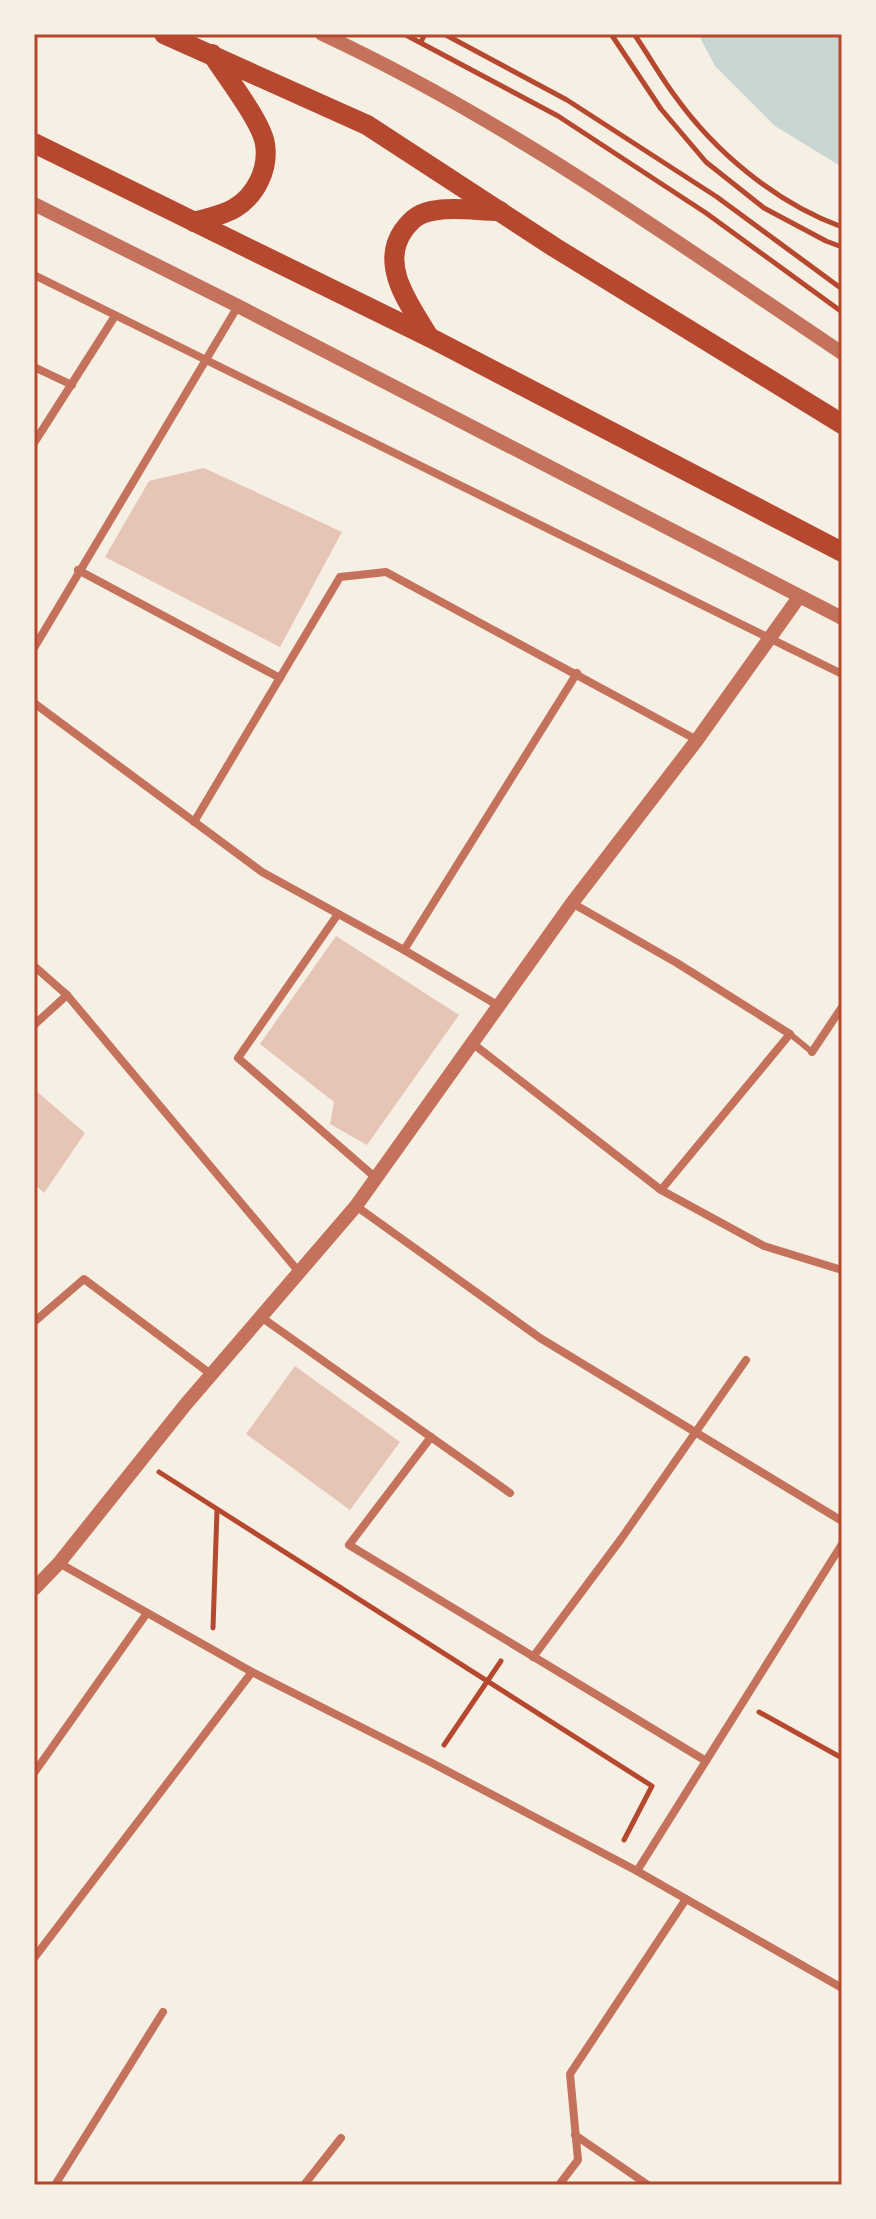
<svg xmlns="http://www.w3.org/2000/svg" width="876" height="2219" viewBox="0 0 876 2219" font-family="'Open Sans',sans-serif">
<style>
.water{fill:#c9d6d2}
.building{fill:#e6c5b7}
.lines{fill:none;stroke-linecap:round;stroke-linejoin:round}
.path{stroke:#b5482f;stroke-width:5}
.service{stroke:#c5725c;stroke-width:6}
.minor{stroke:#c5725c;stroke-width:8}
.tertiary{stroke:#c5725c;stroke-width:14}
.primary{stroke:#b5482f;stroke-width:20}
.neatline{fill:none;stroke:#b5482f;stroke-width:3}
</style>
<rect width="100%" height="100%" fill="#f6efe4"/>
<polygon class="water" points="698,34 842,34 842,167 775,126 715,66"/>
<g class="building">
<polygon points="204,468 342,532 280,647 105,557 149,481"/>
<polygon points="336,936 459,1015 367,1145 330,1124 334,1102 260,1044"/>
<polygon points="34,1089 85,1133 44,1193 34,1184"/>
<polygon points="295,1366 400,1442 350,1510 246,1434"/>
</g>
<g class="lines">
<g class="path">
<polyline points="404,34 558,116 706,213 842,312"/>
<polyline points="444,34 567,100 717,197 842,289"/>
<polyline points="611,34 661,109 706,162 764,208 826,241 842,247"/>
<path d="M634,34c14,20 26,42 41,62 40,56 101,107 167,131"/>
<polyline points="421,42 425,34"/>
<polyline points="159,1472 652,1786 624,1840"/>
<polyline points="213,1628 217,1510"/>
<polyline points="759,1712 842,1758"/>
<polyline points="444,1745 501,1661"/>
</g>
<polyline class="service" points="790,1034 812,1052"/>
<g class="minor">
<polyline points="34,275 842,674"/>
<polyline points="34,367 72,385"/>
<polyline points="34,443 115,316"/>
<polyline points="78,570 280,678"/>
<polyline points="34,648 238,306"/>
<polyline points="34,703 262,872 404,950 499,1006"/>
<polyline points="194,822 340,577 386,572 697,740"/>
<polyline points="572,903 677,963 790,1034 661,1190"/>
<polyline points="338,914 238,1058 376,1178"/>
<polyline points="404,950 577,673"/>
<polyline points="34,966 67,995 299,1272"/>
<polyline points="34,1025 67,995"/>
<polyline points="472,1043 661,1190 764,1246 842,1270"/>
<polyline points="812,1052 842,1007"/>
<polyline points="356,1206 540,1338 842,1521"/>
<polyline points="261,1317 510,1493"/>
<polyline points="34,1322 84,1279 212,1375"/>
<polyline points="431,1437 349,1545 706,1761"/>
<polyline points="59,1563 252,1672 432,1763 637,1871 842,1988"/>
<polyline points="533,1657 621,1539 746,1360"/>
<polyline points="34,1773 147,1613"/>
<polyline points="637,1871 842,1544"/>
<polyline points="34,1958 252,1672"/>
<polyline points="575,2135 648,2185"/>
<polyline points="55,2185 163,2012"/>
<polyline points="304,2185 341,2138"/>
<polyline points="559,2185 578,2160 570,2074 686,1899"/>
</g>
<g class="tertiary">
<path d="M322,34c185,86 351,206 520,319"/>
<polyline points="34,204 238,306 842,618"/>
<polyline points="34,1589 59,1563 186,1404 356,1206 572,903 697,740 799,597"/>
</g>
<g class="primary">
<polyline points="164,34 367,125 554,247 842,424"/>
<polyline points="34,143 429,337 842,552"/>
<path d="M194,222c13,-4 30,-7 41,-14 21,-13 34,-39 30,-64 -3,-22 -40,-69 -53,-90"/>
<path d="M429,337c-19,-32 -50,-71 -26,-106 10,-14 18,-19 35,-21 19,-3 42,1 62,1"/>
</g>
</g>
<rect width="876" height="2219" fill="none" stroke="#f6efe4" stroke-width="72"/>
<rect x="36" y="36" width="804" height="2147" class="neatline"/>
</svg>
